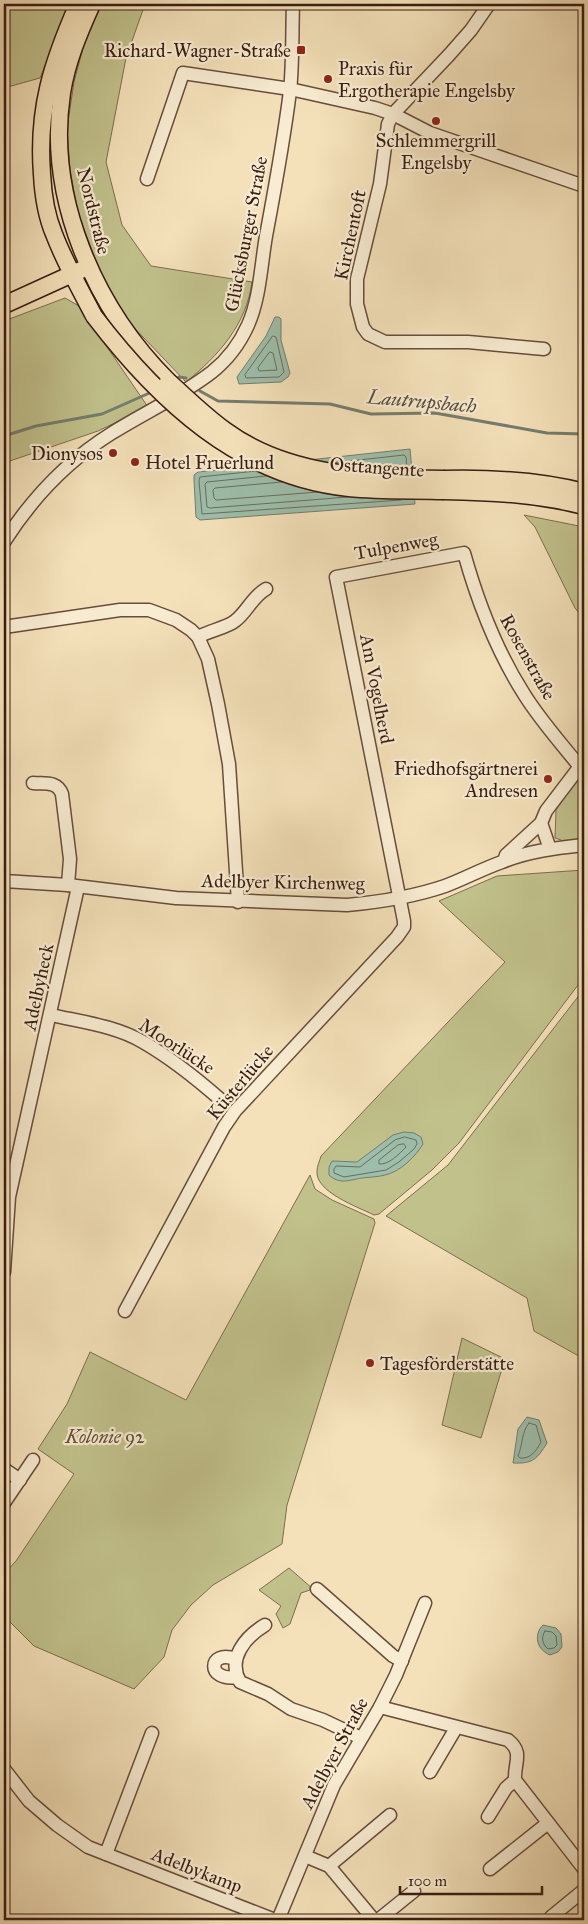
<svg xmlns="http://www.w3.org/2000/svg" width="588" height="1924" viewBox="0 0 588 1924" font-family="'IM FELL Great Primer',serif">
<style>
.green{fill:#c1c18c;stroke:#7c6e4f}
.water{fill:#9dbeaa;stroke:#757d6d}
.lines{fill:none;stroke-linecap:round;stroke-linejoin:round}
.shore{stroke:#6a6d5e;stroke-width:1}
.stream{stroke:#757d6d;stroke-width:3}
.minor-casing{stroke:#674d3c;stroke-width:15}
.major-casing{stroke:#381c12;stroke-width:19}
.minor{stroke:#f8ecd2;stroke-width:12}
.major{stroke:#f4e1ba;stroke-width:16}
.major-bridge-casing{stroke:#381c12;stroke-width:19;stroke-linecap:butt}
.major-bridge{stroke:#f4e1ba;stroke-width:16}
.poi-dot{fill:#8f2418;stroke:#f8ecd2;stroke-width:2}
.labels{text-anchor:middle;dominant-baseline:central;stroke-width:4.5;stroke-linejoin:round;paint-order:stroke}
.poi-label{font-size:19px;fill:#381c12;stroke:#f8ecd2;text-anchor:end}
.street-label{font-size:19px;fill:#381c12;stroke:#f8ecd2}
.park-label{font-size:19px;font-style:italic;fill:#614e37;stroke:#f8ecd2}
.water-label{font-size:20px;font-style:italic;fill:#564d40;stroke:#f8ecd2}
</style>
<rect width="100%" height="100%" fill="#f4e1ba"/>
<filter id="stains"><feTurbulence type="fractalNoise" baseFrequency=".004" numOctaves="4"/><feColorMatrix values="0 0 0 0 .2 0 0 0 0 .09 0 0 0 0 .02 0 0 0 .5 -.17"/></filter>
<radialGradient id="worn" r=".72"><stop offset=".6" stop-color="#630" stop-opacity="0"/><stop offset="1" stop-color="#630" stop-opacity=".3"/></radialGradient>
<g class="green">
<polygon points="4,4 70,4 40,78 4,88"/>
<path d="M101,4h44l-19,54 -20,104 16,63 29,41 101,16c-6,43 -33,73 -66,100l-63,-66 -21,-39 -24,-64 -8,-43 -3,-41 7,-47 13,-49z"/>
<polygon points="65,298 79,306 148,407 98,431 4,463 4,321"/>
<polygon points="524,515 584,527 584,619 575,608 535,527"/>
<polygon points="584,769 584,840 564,841 555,838 556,810"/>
<path d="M584,870v107l-125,166 -27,27 -53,44 -5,1c-16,-8 -59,-23 -57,-44 0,-5 3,-11 4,-15l184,-194 -66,-61 58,-25z"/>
<polygon points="584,989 584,1359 534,1331 527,1298 386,1216 448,1165"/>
<polygon points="310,1175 315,1189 332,1200 374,1219 375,1223 287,1505 282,1544 213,1585 191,1605 172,1630 164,1657 134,1689 34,1646 4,1616 4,1574 16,1561 74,1474 38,1449 67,1404 90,1352 186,1400"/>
<polygon points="462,1338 505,1359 481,1438 442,1425"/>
<polygon points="289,1568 313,1589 301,1593 290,1624 283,1628 276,1614 281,1606 259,1590"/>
</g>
<g class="water">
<polygon points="275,317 279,317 281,319 281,340 290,373 288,377 281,382 239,384 237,377 266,336"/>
<polygon points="410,449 415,504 200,520 196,517 194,480 194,475 198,472"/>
<path d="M404,1132l10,1 7,4 2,7c-7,12 -23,28 -38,31 -7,2 -15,2 -23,3 -13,2 -22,7 -33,-3v-8l3,-6 25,1 36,-27z"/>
<path d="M527,1417l12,3 8,23c-10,16 -14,21 -34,20l5,-34z"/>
<path d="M543,1625l13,3 5,6 1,13 -4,5 -8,3c-13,-5 -17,-20 -7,-30z"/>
</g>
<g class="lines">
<g class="shore">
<polygon points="273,336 276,337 284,372 279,377 246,378 245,375"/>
<polygon points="270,352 273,353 277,370 259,371 258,368"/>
<polyline points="332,463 404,455 406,457 407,469"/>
<polyline points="256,471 200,477 199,481 202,514 401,500"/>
<polyline points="266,476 207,482 205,484 207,507 210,508 348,497"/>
<polyline points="282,482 215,488 213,490 214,498 216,500 318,492"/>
<polygon points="405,1137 416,1140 417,1144 414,1149 399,1162 386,1170 344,1177 334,1173 334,1169 336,1166 360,1167 395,1140"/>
<path d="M404,1144l2,3c-7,7 -17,18 -27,17v-4l19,-15z"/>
<path d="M529,1423l7,2 5,17c-5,9 -10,17 -21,16l-2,-2c5,-12 3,-23 11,-33z"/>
<path d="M545,1631l7,1 4,4 1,9 -3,3 -6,1c-6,-5 -7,-12 -3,-18z"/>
</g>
<g class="stream">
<polyline points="175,380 179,377 186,378"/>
<polyline points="200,391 218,401 330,404 371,414 435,413 547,433 584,434"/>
<polyline points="4,436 36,426 102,414 154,391"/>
</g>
<defs>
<g id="minor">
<polyline points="489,4 471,30 449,55 393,114 388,124 380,184 357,279 357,304 363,327 368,334 385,342 468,342 544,349"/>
<polyline points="147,179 183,73 290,89 375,108 393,114 430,133 584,186"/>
<path d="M4,542c28,-44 63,-81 108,-109 32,-20 69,-37 100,-61 15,-12 28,-29 36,-47 12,-27 13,-60 18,-89 9,-48 18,-97 24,-145 3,-29 2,-59 3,-87"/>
<polyline points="4,627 120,610 149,610 176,620 191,630 198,637 208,659 218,704 229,764 238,902"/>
<path d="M198,637c11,-6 30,-10 37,-16 12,-9 17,-24 31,-32"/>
<path d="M33,783c13,1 24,-2 29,11l8,65 -2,26"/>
<polyline points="541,823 550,849"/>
<polyline points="504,861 506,855 541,823 546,811 584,761"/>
<path d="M4,881l64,4 108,13 171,7c33,-3 66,-8 98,-19 19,-7 37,-17 57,-24 26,-11 54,-14 82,-17"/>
<path d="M51,1015c31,7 65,11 92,27 28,16 54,37 78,58"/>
<polyline points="4,1272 9,1197 78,887"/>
<path d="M125,1311l99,-184 11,-16 162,-174 7,-10v-6l-68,-344 128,-24c14,50 32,97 60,141 16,26 37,49 56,73"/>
<polyline points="4,1469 20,1480"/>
<polyline points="4,1503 33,1460"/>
<polyline points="317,1589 393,1656 402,1661"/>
<path d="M265,1625c-20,12 -38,34 -25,57l28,12 23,15 32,11 38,18"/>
<path d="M235,1659c-27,-10 -29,23 2,18"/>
<path d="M380,1707l128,33c16,13 6,22 7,40l69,89"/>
<polyline points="4,1769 29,1801 57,1825 88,1847 275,1920"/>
<polyline points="430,1772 456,1728"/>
<polyline points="488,1817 506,1788 515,1780"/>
<polyline points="106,1854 152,1733"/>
<polyline points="305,1856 329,1866 374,1920"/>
<polyline points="329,1866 390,1815"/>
<polyline points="490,1869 548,1823"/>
<polyline points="551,1917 584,1890"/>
<polyline points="278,1920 334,1785 380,1707 396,1675 425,1603"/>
<polyline points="378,1920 414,1891"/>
</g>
<g id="major">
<path d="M78,4c-26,59 -41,105 -36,170 1,20 4,41 12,60 11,29 26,55 40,82"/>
<path d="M92,4c-13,29 -25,57 -30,89 -16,105 33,215 106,288"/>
<polyline points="4,305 81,270"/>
<path d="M445,479c47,-1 93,1 139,13"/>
<path d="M444,491c48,1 94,3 140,15"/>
</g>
</defs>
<use href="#minor" class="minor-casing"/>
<use href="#major" class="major-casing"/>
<use href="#minor" class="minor"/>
<use href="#major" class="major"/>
<defs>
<g id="major-bridge">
<path d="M94,316c64,84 145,161 255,172 31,3 64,2 95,3"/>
<path d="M168,381c19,17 37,35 58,50 63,46 144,47 219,48"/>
</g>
</defs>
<use href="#major-bridge" class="major-bridge-casing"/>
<use href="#major-bridge" class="major-bridge"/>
</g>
<g class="poi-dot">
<rect x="296" y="45" width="10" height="10" rx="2.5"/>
<circle cx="328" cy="79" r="5"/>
<circle cx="436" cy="121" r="5"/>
<circle cx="113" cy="453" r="5"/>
<circle cx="135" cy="462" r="5"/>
<circle cx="548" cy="779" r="5"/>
<circle cx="370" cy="1363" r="5"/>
</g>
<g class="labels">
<g class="poi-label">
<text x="291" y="50">Richard-Wagner-Straße</text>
<text x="338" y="68" text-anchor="start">Praxis für<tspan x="338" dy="22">Ergotherapie Engelsby</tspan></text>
<text x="436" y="140" text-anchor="middle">Schlemmergrill<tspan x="436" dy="22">Engelsby</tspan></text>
<text x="103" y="453">Dionysos</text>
<text x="145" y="462" text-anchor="start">Hotel Fruerlund</text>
<text x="538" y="768">Friedhofsgärtnerei<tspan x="538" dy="22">Andresen</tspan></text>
<text x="380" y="1363" text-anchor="start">Tagesförderstätte</text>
</g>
<g class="street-label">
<text transform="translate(94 211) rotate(76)">Nordstraße</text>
<text transform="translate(246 234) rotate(-79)">Glücksburger Straße</text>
<text transform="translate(350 235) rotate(-78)">Kirchentoft</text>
<text transform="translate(377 467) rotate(4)">Osttangente</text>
<text transform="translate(396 546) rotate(-10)">Tulpenweg</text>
<text transform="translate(528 657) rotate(61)">Rosenstraße</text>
<text transform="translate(377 689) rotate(79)">Am Vogelherd</text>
<text transform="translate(283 882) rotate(1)">Adelbyer Kirchenweg</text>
<text transform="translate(38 987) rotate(-78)">Adelbyheck</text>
<text transform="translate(177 1046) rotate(33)">Moorlücke</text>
<text transform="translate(240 1082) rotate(-50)">Küsterlücke</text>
<text transform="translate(334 1753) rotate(-62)">Adelbyer Straße</text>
<text transform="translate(197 1870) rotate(21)">Adelbykamp</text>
</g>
<g class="park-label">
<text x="105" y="1436">Kolonie 92</text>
</g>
<g class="water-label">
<text transform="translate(422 401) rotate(5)">Lautrupsbach</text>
</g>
</g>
<rect width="588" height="1924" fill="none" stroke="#f4e1ba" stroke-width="20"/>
<rect x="5" y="5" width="578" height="1914" fill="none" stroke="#381c12" stroke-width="2.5"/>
<rect x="10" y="10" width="568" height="1904" fill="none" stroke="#381c12"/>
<path d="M400 1886v8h142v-8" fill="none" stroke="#381c12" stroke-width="2.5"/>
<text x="408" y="1886" font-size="15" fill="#381c12" stroke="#f8ecd2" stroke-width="4" paint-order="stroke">100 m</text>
<rect width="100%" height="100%" filter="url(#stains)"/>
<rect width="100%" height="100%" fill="url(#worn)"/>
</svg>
